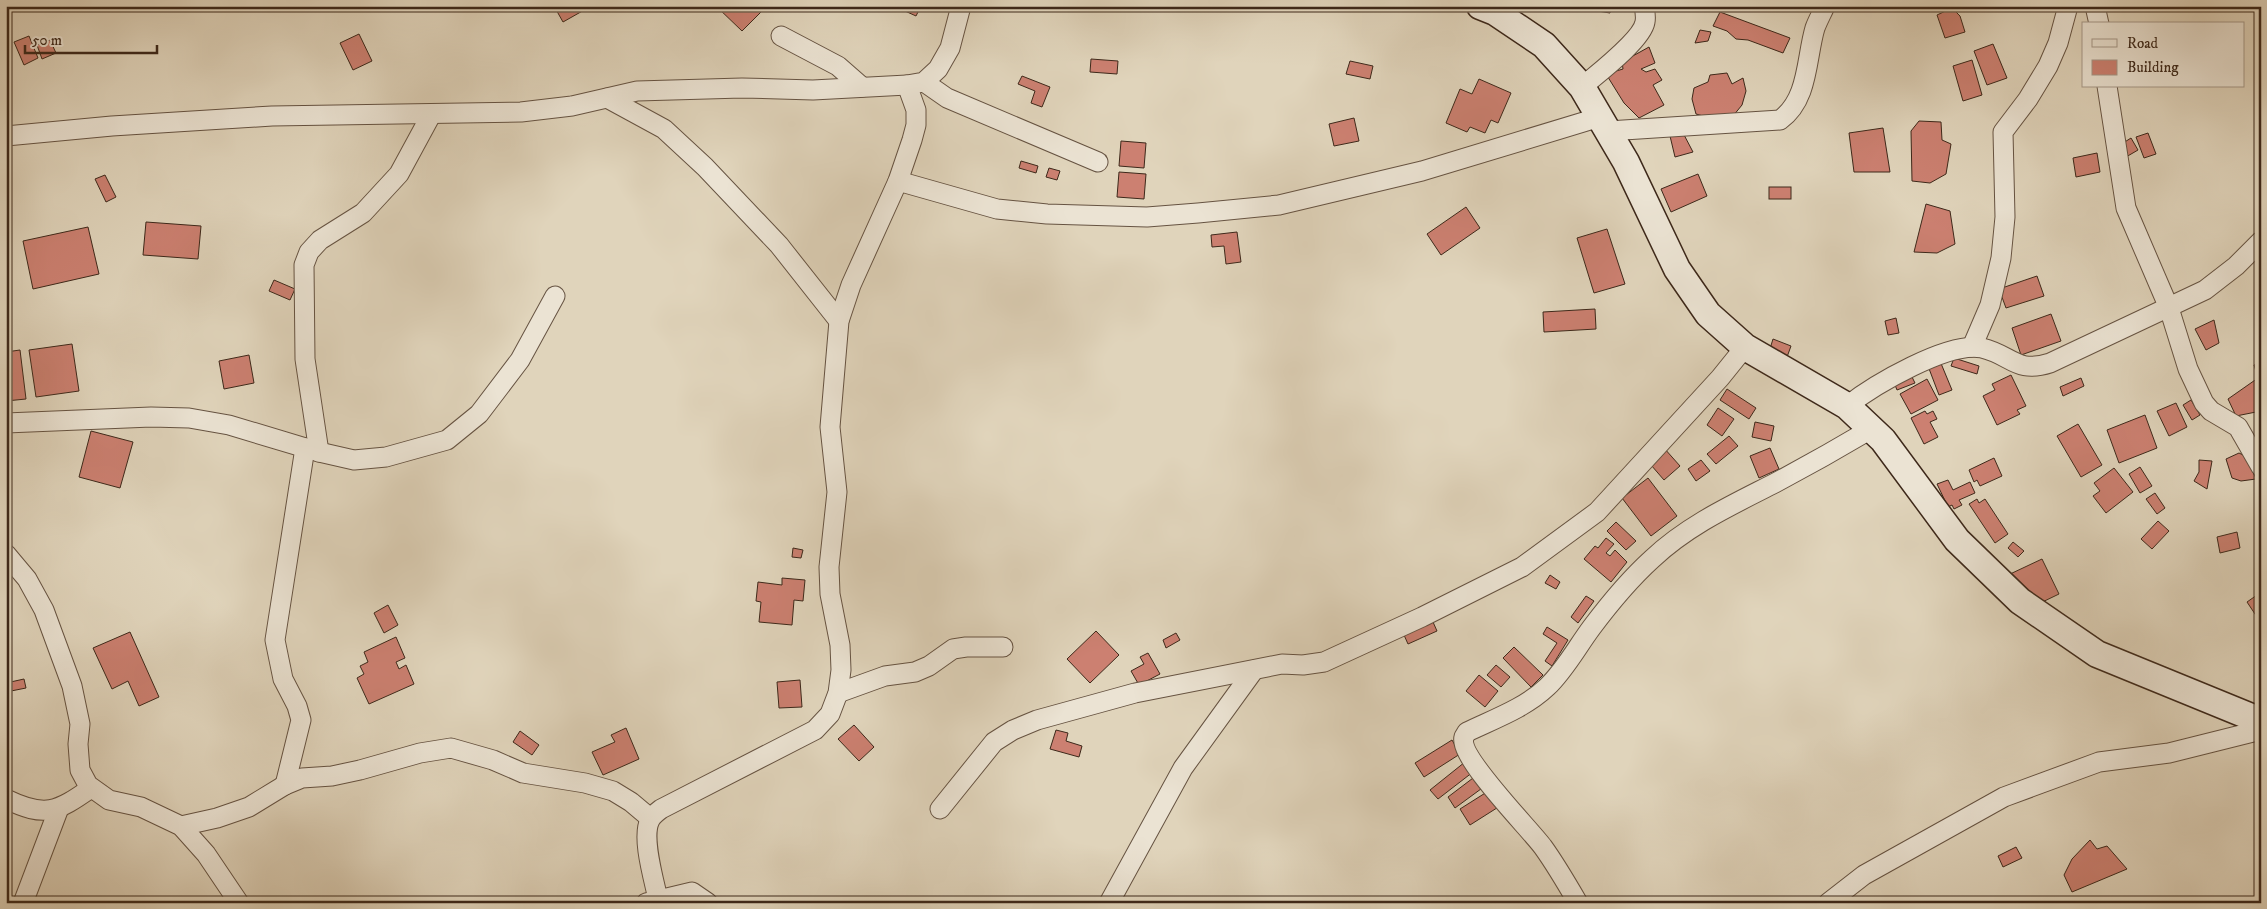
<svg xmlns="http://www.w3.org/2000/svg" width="2267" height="909" viewBox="0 0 2267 909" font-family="'IM FELL DW Pica',serif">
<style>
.building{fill:#cc8071;stroke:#3d281a}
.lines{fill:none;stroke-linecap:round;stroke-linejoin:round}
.street-casing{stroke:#665342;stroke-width:21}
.secondary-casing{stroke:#3d281a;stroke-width:29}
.street{stroke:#ebe3d3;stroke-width:19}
.secondary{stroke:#ebe3d3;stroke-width:26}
</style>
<rect width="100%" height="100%" fill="#e0d4bb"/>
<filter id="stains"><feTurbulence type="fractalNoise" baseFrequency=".004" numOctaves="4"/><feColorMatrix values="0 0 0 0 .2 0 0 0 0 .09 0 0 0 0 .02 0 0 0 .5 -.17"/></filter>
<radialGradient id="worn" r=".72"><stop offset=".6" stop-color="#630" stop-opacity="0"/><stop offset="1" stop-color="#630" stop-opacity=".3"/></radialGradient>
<g class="building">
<polygon points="554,6 584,6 586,9 563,22"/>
<polygon points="716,6 765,6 766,7 742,31"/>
<polygon points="894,6 921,6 916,16"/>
<polygon points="1599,6 1611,6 1610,13 1598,11"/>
<polygon points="1952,8 1960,16 1965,32 1945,38 1937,15"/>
<polygon points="1720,12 1790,38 1783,53 1748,40 1736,39 1727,31 1713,26"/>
<polygon points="1700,30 1711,32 1708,41 1695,43"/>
<polygon points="359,34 372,61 353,70 340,43"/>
<polygon points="29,36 38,58 24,65 14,42"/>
<polygon points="50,40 56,53 42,59 37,45"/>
<polygon points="1993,44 2007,78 1987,85 1974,51"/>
<polygon points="1649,47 1655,63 1641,69 1646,72 1655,69 1662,80 1653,85 1664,105 1639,118 1624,103 1606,74 1623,69 1622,62"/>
<polygon points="1091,59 1118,61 1117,74 1090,72"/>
<polygon points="1972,60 1982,95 1963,101 1953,66"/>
<polygon points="1350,61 1373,66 1370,79 1346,74"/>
<polygon points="1727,73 1732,84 1743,78 1746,91 1742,105 1733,116 1714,119 1696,114 1692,99 1694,88 1708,82 1710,75"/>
<polygon points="1022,76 1050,87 1042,107 1031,103 1035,91 1018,84"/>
<polygon points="1479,79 1511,93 1498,123 1491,120 1485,133 1470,127 1467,132 1446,123 1460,89 1472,94"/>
<polygon points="1354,118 1359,141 1334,146 1329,124"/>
<polygon points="1919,121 1941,122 1942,140 1951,144 1946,174 1930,183 1912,181 1911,131"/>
<polygon points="1883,128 1890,172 1854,172 1849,133"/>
<polygon points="1682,131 1693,152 1675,157 1670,136"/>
<polygon points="2148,133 2156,154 2144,158 2136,137"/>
<polygon points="2131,138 2138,150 2126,157 2120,145"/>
<polygon points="1121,141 1146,143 1144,168 1119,166"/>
<polygon points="2097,153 2100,172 2076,177 2073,158"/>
<polygon points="1021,161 1038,166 1036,173 1019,168"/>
<polygon points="1049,168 1060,171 1057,180 1046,177"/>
<polygon points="1119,172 1146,174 1144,199 1117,197"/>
<polygon points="1698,174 1707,196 1671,212 1661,189"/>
<polygon points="105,175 116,197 106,202 95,179"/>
<rect x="1769" y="187" width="22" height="12"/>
<polygon points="1926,204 1950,211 1955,244 1937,253 1914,252"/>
<polygon points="1466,207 1480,228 1441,255 1427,234"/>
<polygon points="146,222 201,226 198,259 143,255"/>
<polygon points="88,227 99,274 33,289 23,241"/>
<polygon points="1607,229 1625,284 1594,293 1577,238"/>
<polygon points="1237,232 1241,262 1226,264 1224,246 1212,247 1211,235"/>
<polygon points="2037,276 2044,296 2006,308 1999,289"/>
<polygon points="274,280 295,289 290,300 269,291"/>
<polygon points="1595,309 1596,329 1544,332 1543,312"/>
<polygon points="2051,314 2061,341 2021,355 2012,328"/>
<polygon points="1896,318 1899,333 1888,335 1885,321"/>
<polygon points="2214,320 2219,343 2206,350 2195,329"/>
<polygon points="1773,339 1791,346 1787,357 1769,352"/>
<polygon points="72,344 79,391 36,397 29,350"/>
<polygon points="20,350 26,399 6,401 6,352"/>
<polygon points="249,355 254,383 224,389 219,361"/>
<polygon points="1954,358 1979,366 1977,374 1951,366"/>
<polygon points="1940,361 1952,390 1939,395 1928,366"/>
<polygon points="2261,363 2261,411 2236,416 2228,399 2258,378 2254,365"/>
<polygon points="1910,373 1915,383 1897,390 1893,380"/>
<polygon points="2011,375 2026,406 2017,410 2020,414 1997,425 1983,396 1995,390 1992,384"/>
<polygon points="2081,378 2084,386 2063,396 2060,387"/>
<polygon points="1927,379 1938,400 1911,414 1900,394"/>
<polygon points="1727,389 1756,408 1749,419 1720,400"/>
<polygon points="2191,400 2200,415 2192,420 2183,405"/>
<polygon points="2176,403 2187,427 2169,436 2157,411"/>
<polygon points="1718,408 1734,419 1722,436 1707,425"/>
<polygon points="1925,411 1927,414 1933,411 1937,419 1930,422 1938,437 1924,444 1911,418"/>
<polygon points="2145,415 2157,448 2119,463 2107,430"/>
<polygon points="1755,422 1774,426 1771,441 1752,437"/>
<polygon points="2078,424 2102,465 2081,477 2057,436"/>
<polygon points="91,431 133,442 120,488 79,477"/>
<polygon points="1729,436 1738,446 1716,464 1707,454"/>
<polygon points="1664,448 1680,466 1664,480 1651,465"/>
<polygon points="1770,448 1779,469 1759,478 1750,456"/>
<polygon points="2239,453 2247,457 2256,479 2241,481 2232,478 2226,459"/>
<polygon points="1994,458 2002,476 1980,486 1977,480 1974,482 1969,470"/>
<polygon points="1701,460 1710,471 1696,481 1688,469"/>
<polygon points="2199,460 2212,461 2207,489 2194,481 2199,472"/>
<polygon points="2140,467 2152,486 2140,493 2129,474"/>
<polygon points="2114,468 2133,492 2106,513 2093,496 2100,491 2094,483"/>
<polygon points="1648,478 1677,516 1651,536 1622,498"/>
<polygon points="1948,480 1953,490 1970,482 1975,493 1959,500 1962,505 1954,509 1952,505 1948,507 1937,484"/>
<polygon points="2155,493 2165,508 2157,514 2146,499"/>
<polygon points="1977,499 1979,503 1985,499 2008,534 1995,543 1969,504"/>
<polygon points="2158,521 2169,531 2152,549 2141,539"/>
<polygon points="1616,522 1636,541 1626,550 1607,531"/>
<polygon points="2237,532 2240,548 2220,553 2217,537"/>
<polygon points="1606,538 1614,544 1606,553 1610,556 1615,550 1627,562 1611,582 1584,559 1595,546 1598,548"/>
<polygon points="2013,542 2024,551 2018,557 2008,548"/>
<polygon points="793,548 803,550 801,558 792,557"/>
<polygon points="2042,559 2059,594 2032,607 2008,575"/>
<polygon points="1550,575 1560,582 1556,589 1545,583"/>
<polygon points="782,578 805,580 803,601 794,600 792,625 759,622 761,602 756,601 758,582 782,585"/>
<polygon points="2257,595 2261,600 2261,623 2247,602"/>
<polygon points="1586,596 1594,601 1578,623 1571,617"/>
<polygon points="388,605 398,625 384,633 374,613"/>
<polygon points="1433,622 1437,631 1408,644 1404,635"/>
<polygon points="1547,627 1568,640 1552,666 1545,661 1557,643 1543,634"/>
<polygon points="1096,631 1119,655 1090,683 1067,659"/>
<polygon points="130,632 159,697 139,706 128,681 112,689 93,648"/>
<polygon points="1176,633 1180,640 1166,648 1163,640"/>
<polygon points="396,637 405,658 396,662 399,669 406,665 414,684 369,704 357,678 364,674 360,666 368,662 364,652"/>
<polygon points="1514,647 1543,675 1531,687 1503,658"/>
<polygon points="1148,653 1160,674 1139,685 1131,671 1144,664 1140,657"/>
<polygon points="1496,665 1510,677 1501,687 1487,675"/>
<polygon points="1479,675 1498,691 1485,707 1466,691"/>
<polygon points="24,679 26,688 6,692 6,683"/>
<polygon points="800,680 802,707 779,708 777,682"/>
<polygon points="854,725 874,747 859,761 838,739"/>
<polygon points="626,728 639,759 603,775 592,752 615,742 611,735"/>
<polygon points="1056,730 1068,733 1066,741 1082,746 1079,757 1050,749"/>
<polygon points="520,731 539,745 532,755 513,742"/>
<polygon points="1452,740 1460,754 1424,777 1415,763"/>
<polygon points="1465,762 1473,772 1438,799 1430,790"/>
<polygon points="1477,775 1485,786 1455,808 1448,797"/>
<polygon points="1490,790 1500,806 1470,825 1460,809"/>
<polygon points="2090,840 2097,849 2107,846 2127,869 2072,892 2064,875 2072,859"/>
<polygon points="2016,847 2022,858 2003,867 1998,856"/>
</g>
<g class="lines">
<defs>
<g id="street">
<polyline points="2095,6 2099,24"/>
<polyline points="781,36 838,66 862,87"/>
<polyline points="924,82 947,98 1098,162"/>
<polyline points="2107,86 2126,208 2169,308 2188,369 2204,403 2211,411 2238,427 2261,467"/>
<path d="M1582,87c15,-13 60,-47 63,-65 1,-5 0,-11 -1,-16"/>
<polyline points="607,98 664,129 705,167 779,245 839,321"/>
<path d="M1608,131l172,-11c29,-21 26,-62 35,-92 3,-8 7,-15 10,-22"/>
<polyline points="6,136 112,126 272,116 521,112 572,106 637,91 742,88 813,90 907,85 924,82 938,69 950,48 961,6"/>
<polyline points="898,181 997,209 1047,214 1147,217 1198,213 1279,205 1422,171 1600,117"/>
<polyline points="1972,347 1990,305 2001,258 2005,217 2003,132 2028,99 2048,66 2058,43 2068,6"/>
<path d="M1847,406c27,-21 101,-65 135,-58 30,7 34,26 68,15l155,-73 31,-24 25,-25"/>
<polyline points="6,423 151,417 189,418 229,425 319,452 354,460 386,457 447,440 479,414 520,360 555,296"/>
<polyline points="319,452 305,359 304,265 309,252 320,240 363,213 399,174 431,115"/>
<polyline points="6,554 27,579 44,610 72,686 80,724 78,744 80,770 88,785 109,800 141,807 181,826 206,854 239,903"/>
<polyline points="838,693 885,676 915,672 929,666 953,649 966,647 1003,647"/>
<polyline points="285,785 301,720 297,706 283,679 275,640 305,448"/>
<path d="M6,799c39,19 51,13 85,-11"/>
<polyline points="940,809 994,742 1013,730 1037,720 1135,693 1282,664 1303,665 1324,662 1422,617 1522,567 1597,512 1720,378 1745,347"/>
<polyline points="181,826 217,818 249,807 285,785 302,778 332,776 360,770 420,753 451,748 493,760 523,773 585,783 613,791 631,802 650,818"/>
<path d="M658,899c-4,-19 -17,-62 -8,-79 2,-4 7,-8 11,-11l154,-79 15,-16 8,-21 3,-23 -1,-25 -10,-51 -1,-27 8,-75 -7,-65 9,-106 12,-36 47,-104 14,-41 4,-15v-15l-9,-25"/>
<polyline points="23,903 59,808"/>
<polyline points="646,903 692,892 708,903"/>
<polyline points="1109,903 1183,768 1254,670"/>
<path d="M1578,903c-11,-19 -22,-38 -35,-56 -14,-19 -85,-90 -79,-110l3,-5c27,-13 58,-24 80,-45 18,-17 30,-40 45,-60 18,-24 38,-48 60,-68 36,-34 80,-54 123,-76 32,-17 64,-35 96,-54"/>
<polyline points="1828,903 1864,875 2004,797 2099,762 2169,753 2261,730"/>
</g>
<polyline id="secondary" points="1480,6 1495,12 1544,45 1582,87 1626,162 1677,269 1708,314 1745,347 1847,406 1883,440 1957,540 2020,601 2097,654 2261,721"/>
</defs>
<use href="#street" class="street-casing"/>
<use href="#secondary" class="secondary-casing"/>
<use href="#street" class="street"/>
<use href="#secondary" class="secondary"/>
</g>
<rect width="2267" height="909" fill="none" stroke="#e0d4bb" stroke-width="25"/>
<rect x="8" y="8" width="2252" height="894" fill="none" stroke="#3d281a" stroke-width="2.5"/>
<rect x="12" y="12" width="2242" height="884" fill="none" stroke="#3d281a"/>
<rect x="2082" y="22" width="162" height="65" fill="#ebe3d3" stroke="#a59889"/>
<rect x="2092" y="39" width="25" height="8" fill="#ebe3d3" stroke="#a59889"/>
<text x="2127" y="48" font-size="15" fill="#3d281a">Road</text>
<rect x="2092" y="60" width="25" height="15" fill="#cc8071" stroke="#a59889"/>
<text x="2127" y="72" font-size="15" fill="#3d281a">Building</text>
<path d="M25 45v8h132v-8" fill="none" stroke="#3d281a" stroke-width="2.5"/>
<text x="32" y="45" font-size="15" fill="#3d281a" stroke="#ebe3d3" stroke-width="4" paint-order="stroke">50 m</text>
<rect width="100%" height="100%" filter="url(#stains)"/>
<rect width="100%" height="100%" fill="url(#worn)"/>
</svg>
